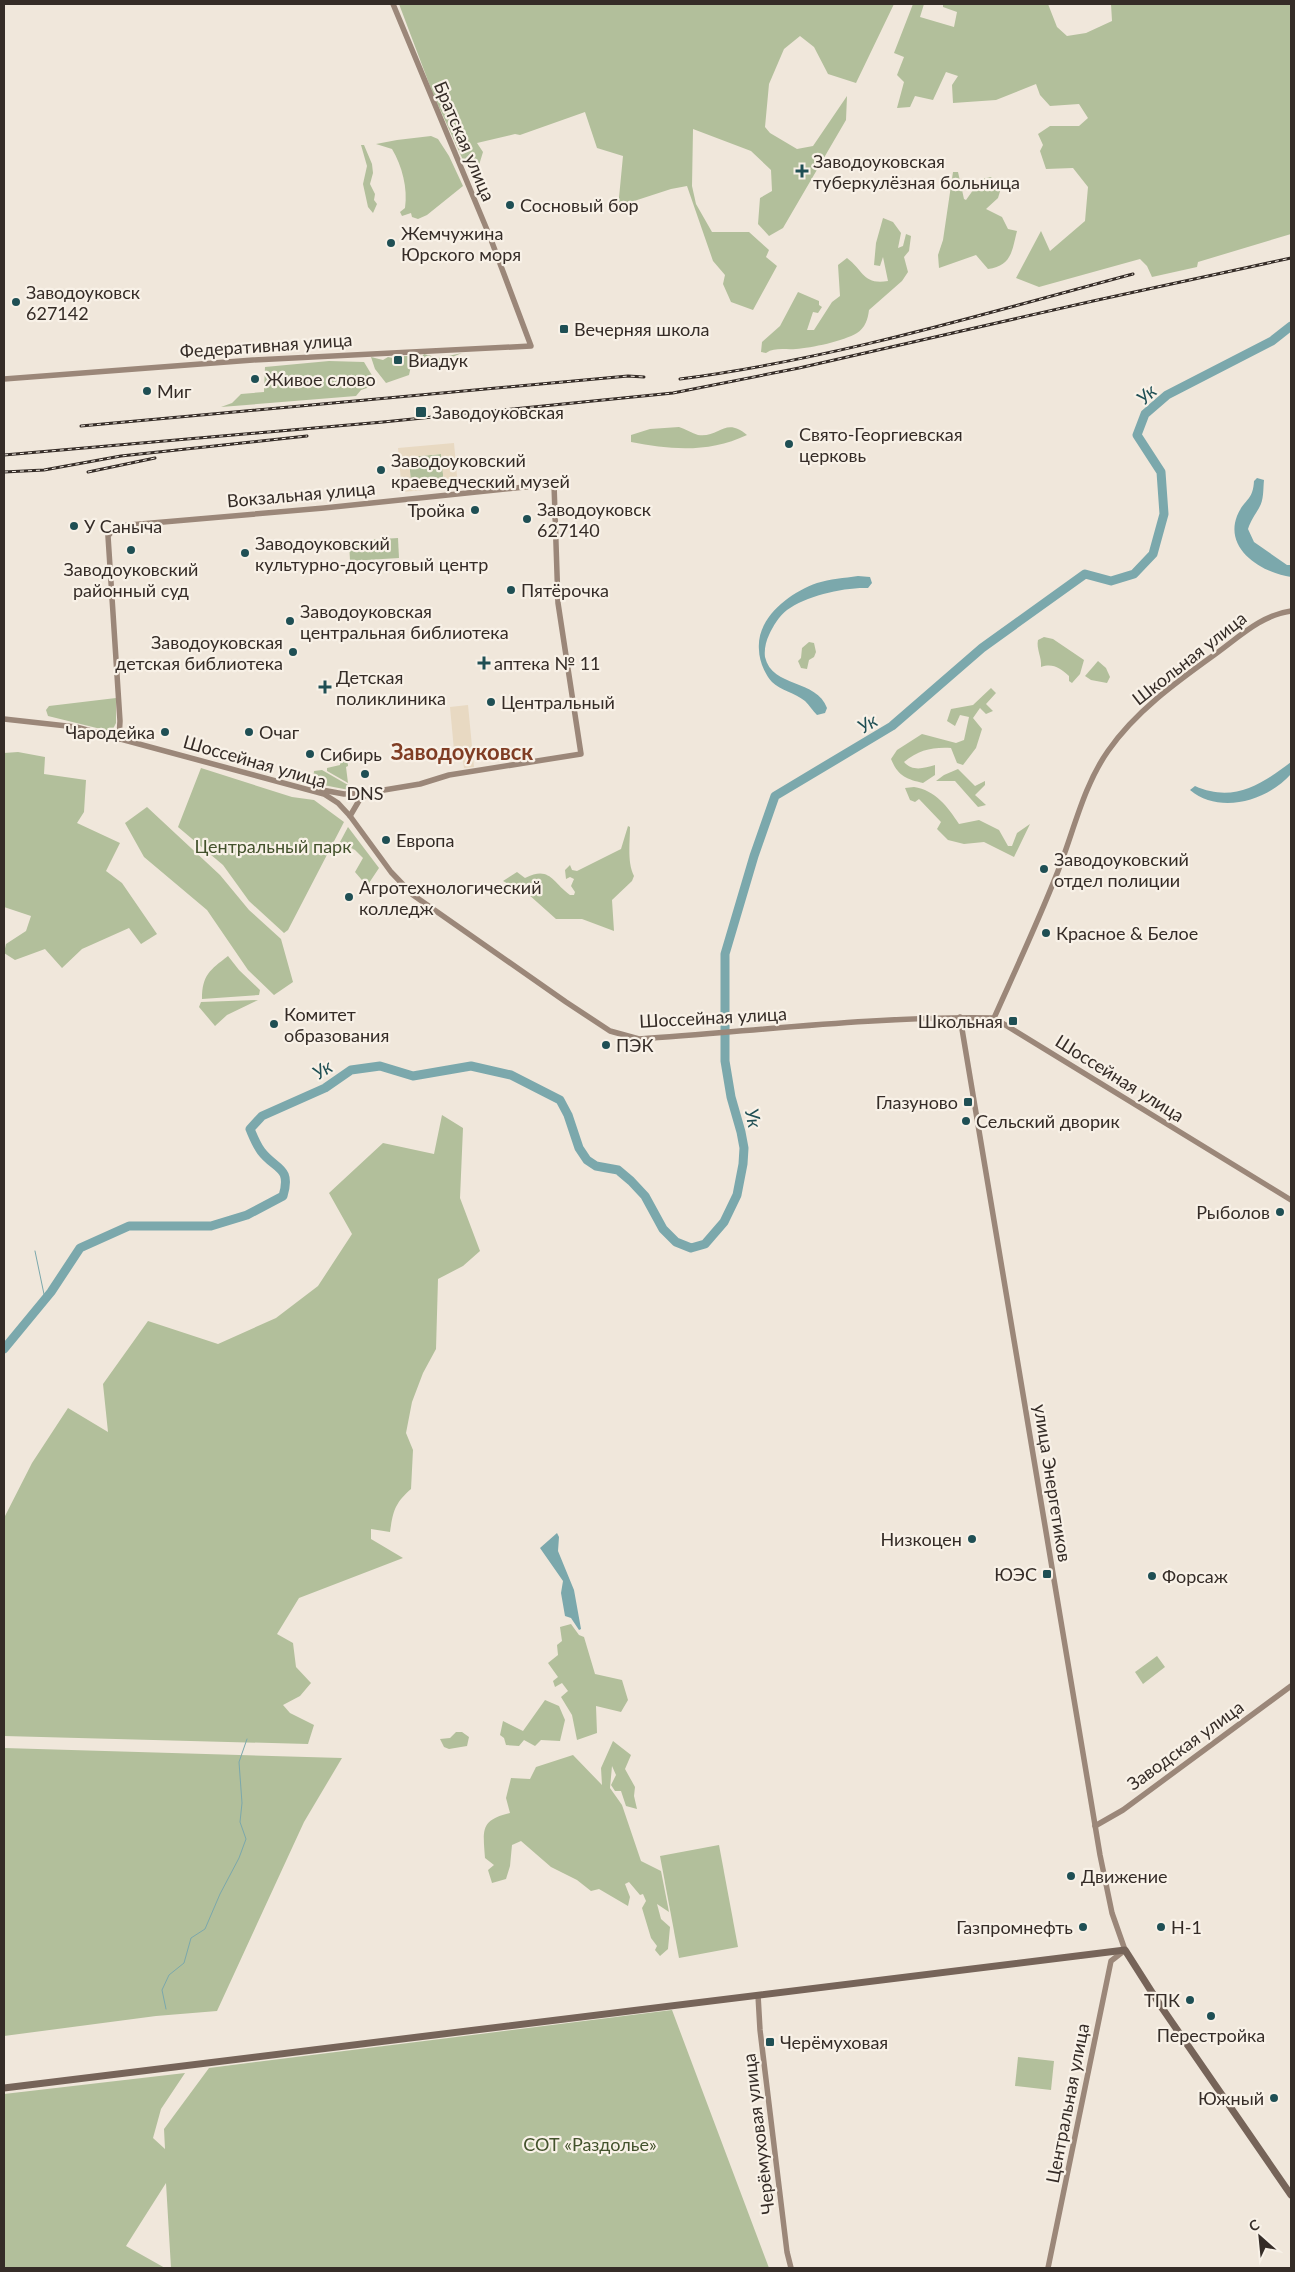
<svg xmlns="http://www.w3.org/2000/svg" width="1295" height="2272" viewBox="0 0 1295 2272" font-family="Lato,sans-serif">
<style>
.green{fill:#b2bf9b}
.plaza{fill:#e8d9c2;fill-rule:evenodd}
.water{fill:#7ba8ac}
.lines{fill:none;stroke-linecap:round;stroke-linejoin:round}
.stream{stroke:#7ba8ac;stroke-width:1}
.river{stroke:#7ba8ac;stroke-width:9}
.secondary{stroke:#9b8779;stroke-width:5.5}
.primary{stroke:#766459;stroke-width:7}
.rail-casing{stroke:#352c27;stroke-width:3}
.rail{stroke:#f8f1e7;stroke-width:1;stroke-dasharray:4;stroke-linecap:butt}
.poi-dot{fill:#1f4f54;stroke:#f8f1e7;stroke-width:2}
.labels{text-anchor:middle;dominant-baseline:central;stroke-width:4.5;stroke-linejoin:round;paint-order:stroke}
.street-label{font-size:18px;fill:#352c27;stroke:#f8f1e7}
.poi-label{font-size:18px;fill:#352c27;stroke:#f8f1e7;text-anchor:start}
.park-label{font-size:18px;fill:#43522c;stroke:#f8f1e7}
.water-label{font-size:19px;font-style:italic;fill:#1f4f54;stroke:#f8f1e7}
.district-label{font-size:22px;font-weight:bold;fill:#803d24;stroke:#f8f1e7}
</style>
<rect width="100%" height="100%" fill="#f0e7db"/>
<g class="green">
<polygon points="399,4 894,4 856,83 828,74 814,47 800,36 784,49 769,84 765,127 770,133 797,149 813,146 847,96 846,120 783,228 769,236 758,224 760,198 772,191 771,170 751,151 693,129 692,186 696,204 712,232 749,232 769,250 766,257 777,266 753,310 731,302 723,284 725,275 713,261 687,186 671,189 631,202 629,212 618,208 623,156 597,148 585,112 520,135 515,134 477,143 483,152 479,165 463,160 433,94"/>
<polygon points="913,4 924,4 920,17 954,27 957,12 943,7 943,4 1048,4 1057,27 1067,36 1086,33 1112,21 1111,4 1291,4 1291,234 1198,262 1197,267 1152,277 1147,266 1140,259 1039,287 1016,278 1041,231 1050,251 1085,221 1088,187 1073,168 1046,169 1040,151 1043,145 1038,134 1050,126 1079,126 1088,118 1079,104 1050,106 1040,95 1036,84 996,100 953,103 952,85 958,76 946,72 933,100 915,96 910,107 897,108 904,82 897,75 904,57 894,53"/>
<path d="M431,136l7,3 11,17 14,30 -36,29 -9,4 -6,-2 -1,-4 -9,3 -2,-4 5,-4c3,-20 -3,-42 -13,-59l-16,-5 21,-4z"/>
<polygon points="361,145 364,145 372,164 373,173 370,184 375,194 374,200 377,204 373,213 368,207 363,184 367,166"/>
<path d="M953,172h5l6,27 2,1 15,-21 10,-2 10,11 -3,10 -12,11 16,8 6,12 9,2c-5,19 -5,35 -29,38l-12,-14 -37,13 -1,-13 5,-15z"/>
<path d="M883,218l10,4 8,11 -3,15 5,-2 3,-12 5,2 -2,15 -5,6 4,15 -6,9 -33,29c-1,9 -4,18 -12,23 -13,8 -46,15 -61,16 -11,1 -21,-2 -30,4l-5,-1 1,-10 18,-16 18,-34 21,9v4l3,2 -4,6 -5,-1 -6,18h7l18,-28 8,-6 -2,-31 9,-7c17,13 16,27 41,23l-5,-24 -3,9 -6,-1 2,-22z"/>
<polygon points="462,353 427,367 419,365 411,366 409,375 386,383 375,369 371,357 383,360 388,357 393,358 392,363 396,365 401,364 401,360 404,356 411,356 409,363 418,362 424,354 439,358"/>
<polygon points="329,361 364,362 373,377 367,388 361,390 356,396 221,407 232,403 241,394 264,392 265,367"/>
<path d="M679,427c6,2 13,6 19,8 22,3 27,-19 49,0 -38,18 -76,15 -116,7v-7l19,-6z"/>
<polygon points="441,454 444,484 411,486 409,457"/>
<polygon points="398,538 399,558 350,561 349,541"/>
<path d="M1044,637l9,2 31,21 -4,14 -8,9 -3,-2v-5c-9,-8 -16,-13 -28,-9 1,-10 -5,-18 -3,-27z"/>
<polygon points="809,642 814,643 816,652 814,657 809,660 807,669 801,668 798,661 801,658 802,648"/>
<polygon points="1098,661 1106,668 1110,677 1107,683 1091,680 1085,676"/>
<path d="M991,688l5,5 -10,11 7,7 -7,3 -6,-6 -7,10 9,11 -6,19 -13,17 -6,-2 -6,-15c-19,-1 -32,2 -47,14 9,10 20,6 31,3v10l-12,8c-17,-4 -25,-7 -32,-24l6,-9 25,-16 34,9 8,-3 5,-23 -9,-2 -5,11 -8,-5 4,-12 22,-4z"/>
<polygon points="116,698 116,723 113,729 109,731 48,716 46,710 49,706"/>
<polygon points="347,750 348,766 346,767 348,783 327,771 327,768 340,765 342,752"/>
<polygon points="18,752 45,757 44,774 86,780 84,812 77,823 120,843 106,871 122,883 157,934 141,944 129,928 82,949 62,968 45,949 15,960 4,953 6,944 26,931 31,916 4,907 4,753"/>
<polygon points="201,768 292,797 314,800 344,822 288,930 284,933 249,901 223,865 178,827"/>
<polygon points="958,769 975,786 985,781 985,785 975,795 986,805 978,807 955,781 936,781 944,775"/>
<polygon points="322,770 348,785 349,790 313,783 314,771"/>
<path d="M914,787c21,3 34,20 45,37l20,-4 20,10 9,16h4l5,-13 13,-9 -16,33 -30,-15 -20,2 -16,-4 -11,-11 4,-7 -22,-23 -4,3 -5,-2 -5,-12z"/>
<polygon points="147,807 220,875 249,910 281,939 293,982 274,995 248,970 207,910 144,857 125,823"/>
<path d="M628,826l2,1c0,16 -3,35 4,49l-2,5 -20,19 2,31 -32,-12h-26l-28,-25 -25,-13 14,-9 8,6c25,-12 26,3 45,17h4l1,-3 -4,-6 3,-7 -4,-2 -4,2 -1,-9 5,-5 2,5 5,1 44,-22z"/>
<polygon points="348,827 379,868 367,886 355,872 363,858 355,850 340,842"/>
<path d="M228,956l11,14 21,20 -1,5 -57,4c0,-24 8,-29 26,-43z"/>
<polygon points="258,1000 227,1015 215,1026 199,1007 201,1002"/>
<path d="M442,1115l21,13 -3,70 20,53 -17,15 -25,13 -2,70 -13,24 -11,29 -6,31 7,17 -2,39c-16,14 -18,22 -21,43l-19,-3v10l32,19 -104,40 -22,36 16,9 3,24 15,16 -11,13 -17,9 7,8 24,12 -6,19 -304,-8v-218l28,-55 36,-55 40,24 -5,-48 45,-63 70,23 58,-26 42,-32 34,-52 -23,-41 54,-50 51,11z"/>
<polygon points="571,1624 579,1635 584,1637 595,1674 622,1680 628,1700 621,1712 596,1706 597,1733 577,1740 572,1715 561,1697 568,1691 562,1683 555,1687 553,1681 558,1677 548,1663 558,1655 557,1645 562,1641 560,1627"/>
<polygon points="1157,1656 1165,1667 1143,1684 1135,1672"/>
<polygon points="545,1700 559,1706 565,1720 560,1741 541,1740 535,1746 524,1740 519,1746 506,1745 504,1738 500,1735 503,1721 523,1731"/>
<polygon points="456,1732 462,1732 469,1737 467,1746 449,1749 444,1747 440,1739 450,1738"/>
<path d="M613,1741l18,14 -6,14 10,18 -1,9 3,13 -11,-3 -5,-15h-6l-4,-6 5,-10 -4,-9 -2,22 12,17 19,56 20,10 8,41 -12,-8 4,15 9,8 -2,22 -8,7 -5,-6 2,-4 -6,-8 -9,-30 4,-7 -3,-7 -3,1 -11,-13 -4,2 5,13 -2,9 -29,-17 -8,2 -14,-11 -26,-13 -30,-26 -9,4 -2,21 -4,13 -14,4 -4,-13 6,-5 -9,-7c-2,-28 -5,-38 25,-45l-4,-15 5,-20 19,1 6,-12 37,-12 29,30 -1,-17z"/>
<polygon points="4,1748 342,1758 304,1822 217,2011 156,2016 4,2036"/>
<polygon points="719,1845 738,1947 679,1958 660,1856"/>
<polygon points="672,2010 769,2268 171,2268 166,2183 126,2246 165,2268 4,2268 4,2094 185,2073 161,2109 153,2138 165,2149 164,2129 209,2068"/>
<polygon points="1018,2057 1054,2061 1051,2090 1015,2086"/>
</g>
<g class="plaza">
<path d="M454,443l4,44 -56,5 -4,-44zM441,454l3,30 -17,-4 -16,6 -2,-29z"/>
<polygon points="468,705 474,767 464,768 463,761 455,761 450,707"/>
</g>
<g class="water">
<path d="M1257,478l7,2c-1,9 0,20 -5,28 -4,7 -8,12 -11,21l6,13 33,23h4v12c-28,-4 -67,-27 -54,-61 7,-17 16,-15 17,-35z"/>
<path d="M858,576l12,1 2,6 -4,5c-24,-1 -62,8 -81,22 -8,6 -14,16 -18,25 -3,6 -5,15 -4,22 7,31 52,22 62,51l-2,5 -8,2c-4,-4 -8,-10 -12,-14 -10,-8 -25,-11 -33,-19 -7,-7 -13,-22 -13,-32 -3,-32 30,-57 58,-67 13,-4 27,-5 41,-7z"/>
<path d="M1291,762v12c-24,27 -71,41 -101,16l5,-4c38,17 66,-1 96,-24z"/>
<polygon points="557,1533 559,1537 558,1551 574,1590 581,1629 579,1630 571,1618 565,1616 561,1593 563,1581 540,1548"/>
</g>
<g class="lines">
<g class="stream">
<polyline points="35,1251 45,1299"/>
<polyline points="166,2009 162,1990 169,1975 184,1963 191,1938 205,1929 220,1894 239,1858 246,1839 240,1822 242,1803 239,1762 247,1739"/>
</g>
<path class="river" d="M4,1349l47,-57 29,-44 49,-22h82l36,-11 36,-19c9,-30 -8,-26 -22,-45 -5,-7 -8,-15 -11,-22l12,-13 63,-28 26,-18 29,-4 33,10 58,-10 40,9 49,25 8,15 11,33 8,12 9,6 22,4 13,11 14,15 18,33 13,13 15,6 14,-4 19,-22 13,-27 6,-31 1,-16 -3,-16 -10,-35 -6,-36v-107l29,-98 21,-60 117,-70 90,-78 103,-74 26,7 23,-7 19,-20 11,-40 -3,-42 -24,-37 8,-21 22,-19 105,-54 19,-15"/>
<g class="secondary">
<polyline points="4,379 253,360 531,346 490,237 393,4"/>
<path d="M4,719l72,8 248,67 14,9 12,13 41,56 22,23 153,107 44,29 29,8c118,-8 236,-23 355,-21l297,182"/>
<polyline points="119,739 120,721 108,536 117,526 324,508 554,484 558,603 581,754 449,775 420,784 372,792 344,794 322,790"/>
<polyline points="350,816 360,799 370,793"/>
<polyline points="960,1017 1100,1855 1112,1913 1125,1950 1111,1961 1048,2268"/>
<path d="M994,1018c21,-47 43,-94 62,-142 17,-41 26,-88 52,-125 27,-39 67,-68 106,-96 24,-17 47,-40 77,-44"/>
<polyline points="1095,1826 1123,1810 1291,1686"/>
<polyline points="758,1995 760,2030 787,2252 791,2268"/>
</g>
<polyline class="primary" points="4,2088 1125,1950 1160,2005 1291,2195"/>
<defs>
<g id="rail">
<path d="M680,379c154,-20 303,-65 453,-105"/>
<polyline points="81,426 628,376 644,377"/>
<polyline points="4,455 383,422 673,393 799,368 1093,301 1291,258"/>
<polyline points="4,472 44,470 121,456 307,436"/>
<polyline points="88,472 155,458"/>
</g>
</defs>
<use href="#rail" class="rail-casing"/>
<use href="#rail" class="rail"/>
</g>
<g class="poi-dot">
<path d="M799.5 163.5h5v5h5v5h-5v5h-5v-5h-5v-5h5z"/>
<circle cx="510" cy="205" r="5"/>
<circle cx="391" cy="243" r="5"/>
<circle cx="16" cy="302" r="5"/>
<rect x="559" y="324" width="10" height="10" rx="2.5"/>
<rect x="393" y="355" width="10" height="10" rx="2.5"/>
<circle cx="255" cy="379" r="5"/>
<circle cx="147" cy="391" r="5"/>
<rect x="415" y="406" width="12" height="12" rx="2.5"/>
<circle cx="789" cy="444" r="5"/>
<circle cx="381" cy="470" r="5"/>
<circle cx="475" cy="510" r="5"/>
<circle cx="527" cy="519" r="5"/>
<circle cx="74" cy="526" r="5"/>
<circle cx="131" cy="550" r="5"/>
<circle cx="245" cy="553" r="5"/>
<circle cx="511" cy="590" r="5"/>
<circle cx="290" cy="621" r="5"/>
<circle cx="293" cy="652" r="5"/>
<path d="M481.5 655.5h5v5h5v5h-5v5h-5v-5h-5v-5h5z"/>
<path d="M322.5 679.5h5v5h5v5h-5v5h-5v-5h-5v-5h5z"/>
<circle cx="491" cy="702" r="5"/>
<circle cx="165" cy="732" r="5"/>
<circle cx="249" cy="732" r="5"/>
<circle cx="310" cy="754" r="5"/>
<circle cx="365" cy="774" r="5"/>
<circle cx="386" cy="840" r="5"/>
<circle cx="1044" cy="869" r="5"/>
<circle cx="349" cy="897" r="5"/>
<circle cx="1046" cy="933" r="5"/>
<rect x="1008" y="1016" width="10" height="10" rx="2.5"/>
<circle cx="274" cy="1024" r="5"/>
<circle cx="606" cy="1045" r="5"/>
<rect x="963" y="1097" width="10" height="10" rx="2.5"/>
<circle cx="966" cy="1121" r="5"/>
<circle cx="1280" cy="1212" r="5"/>
<circle cx="972" cy="1539" r="5"/>
<rect x="1042" y="1569" width="10" height="10" rx="2.5"/>
<circle cx="1152" cy="1576" r="5"/>
<circle cx="1071" cy="1876" r="5"/>
<circle cx="1083" cy="1927" r="5"/>
<circle cx="1161" cy="1927" r="5"/>
<circle cx="1190" cy="2000" r="5"/>
<circle cx="1211" cy="2016" r="5"/>
<rect x="765" y="2037" width="10" height="10" rx="2.5"/>
<circle cx="1274" cy="2098" r="5"/>
</g>
<g class="labels">
<g class="street-label">
<text transform="translate(465 141) rotate(67)">Братская улица</text>
<text transform="translate(266 345) rotate(-4)">Федеративная улица</text>
<text transform="translate(301 494) rotate(-5)">Вокзальная улица</text>
<text transform="translate(1189 658) rotate(-38)">Школьная улица</text>
<text transform="translate(255 761) rotate(16)">Шоссейная улица</text>
<text transform="translate(713 1017) rotate(-3)">Шоссейная улица</text>
<text transform="translate(1120 1078) rotate(32)">Шоссейная улица</text>
<text transform="translate(1053 1483) rotate(81)">улица Энергетиков</text>
<text transform="translate(1185 1745) rotate(-36)">Заводская улица</text>
<text transform="translate(1067 2103) rotate(-79)">Центральная улица</text>
<text transform="translate(758 2134) rotate(-97)">Черёмуховая улица</text>
</g>
<g class="poi-label">
<text x="813" y="161">Заводоуковская<tspan x="813" dy="21">туберкулёзная больница</tspan></text>
<text x="520" y="205">Сосновый бор</text>
<text x="401" y="233">Жемчужина<tspan x="401" dy="21">Юрского моря</tspan></text>
<text x="26" y="292">Заводоуковск<tspan x="26" dy="21">627142</tspan></text>
<text x="574" y="329">Вечерняя школа</text>
<text x="408" y="360">Виадук</text>
<text x="265" y="379">Живое слово</text>
<text x="157" y="391">Миг</text>
<text x="432" y="412">Заводоуковская</text>
<text x="799" y="434">Свято-Георгиевская<tspan x="799" dy="21">церковь</tspan></text>
<text x="391" y="460">Заводоуковский<tspan x="391" dy="21">краеведческий музей</tspan></text>
<text x="537" y="509">Заводоуковск<tspan x="537" dy="21">627140</tspan></text>
<text x="465" y="510" text-anchor="end">Тройка</text>
<text x="84" y="526">У Саныча</text>
<text x="255" y="543">Заводоуковский<tspan x="255" dy="21">культурно-досуговый центр</tspan></text>
<text x="131" y="569" text-anchor="middle">Заводоуковский<tspan x="131" dy="21">районный суд</tspan></text>
<text x="521" y="590">Пятёрочка</text>
<text x="300" y="611">Заводоуковская<tspan x="300" dy="21">центральная библиотека</tspan></text>
<text x="283" y="642" text-anchor="end">Заводоуковская<tspan x="283" dy="21">детская библиотека</tspan></text>
<text x="494" y="663">аптека № 11</text>
<text x="336" y="677">Детская<tspan x="336" dy="21">поликлиника</tspan></text>
<text x="501" y="702">Центральный</text>
<text x="155" y="732" text-anchor="end">Чародейка</text>
<text x="259" y="732">Очаг</text>
<text x="320" y="754">Сибирь</text>
<text x="365" y="793" text-anchor="middle">DNS</text>
<text x="396" y="840">Европа</text>
<text x="1054" y="859">Заводоуковский<tspan x="1054" dy="21">отдел полиции</tspan></text>
<text x="359" y="887">Агротехнологический<tspan x="359" dy="21">колледж</tspan></text>
<text x="1056" y="933">Красное &amp; Белое</text>
<text x="284" y="1014">Комитет<tspan x="284" dy="21">образования</tspan></text>
<text x="1003" y="1021" text-anchor="end">Школьная</text>
<text x="616" y="1045">ПЭК</text>
<text x="958" y="1102" text-anchor="end">Глазуново</text>
<text x="976" y="1121">Сельский дворик</text>
<text x="1270" y="1212" text-anchor="end">Рыболов</text>
<text x="962" y="1539" text-anchor="end">Низкоцен</text>
<text x="1037" y="1574" text-anchor="end">ЮЭС</text>
<text x="1162" y="1576">Форсаж</text>
<text x="1081" y="1876">Движение</text>
<text x="1073" y="1927" text-anchor="end">Газпромнефть</text>
<text x="1171" y="1927">Н-1</text>
<text x="1180" y="2000" text-anchor="end">ТПК</text>
<text x="1211" y="2035" text-anchor="middle">Перестройка</text>
<text x="780" y="2042">Черёмуховая</text>
<text x="1264" y="2098" text-anchor="end">Южный</text>
</g>
<g class="park-label">
<text x="273" y="846">Центральный парк</text>
<text x="590" y="2144">СОТ «Раздолье»</text>
</g>
<g class="water-label">
<text transform="translate(1146 394) rotate(-42)">Ук</text>
<text transform="translate(867 723) rotate(-31)">Ук</text>
<text transform="translate(322 1069) rotate(-32)">Ук</text>
<text transform="translate(754 1118) rotate(79)">Ук</text>
</g>
<g class="district-label">
<text x="462" y="751">Заводоуковск</text>
</g>
</g>
<rect width="1295" height="2272" fill="none" stroke="#352c27" stroke-width="10"/>
<g transform="translate(1260 2237) rotate(333)" stroke="#f8f1e7" stroke-width="4" paint-order="stroke">
<path d="M0-4L9 19L0 12L-9 19Z" fill="#352c27"/>
<text y="-8" font-size="14" font-weight="bold" text-anchor="middle" fill="#352c27">С</text>
</g>
</svg>
